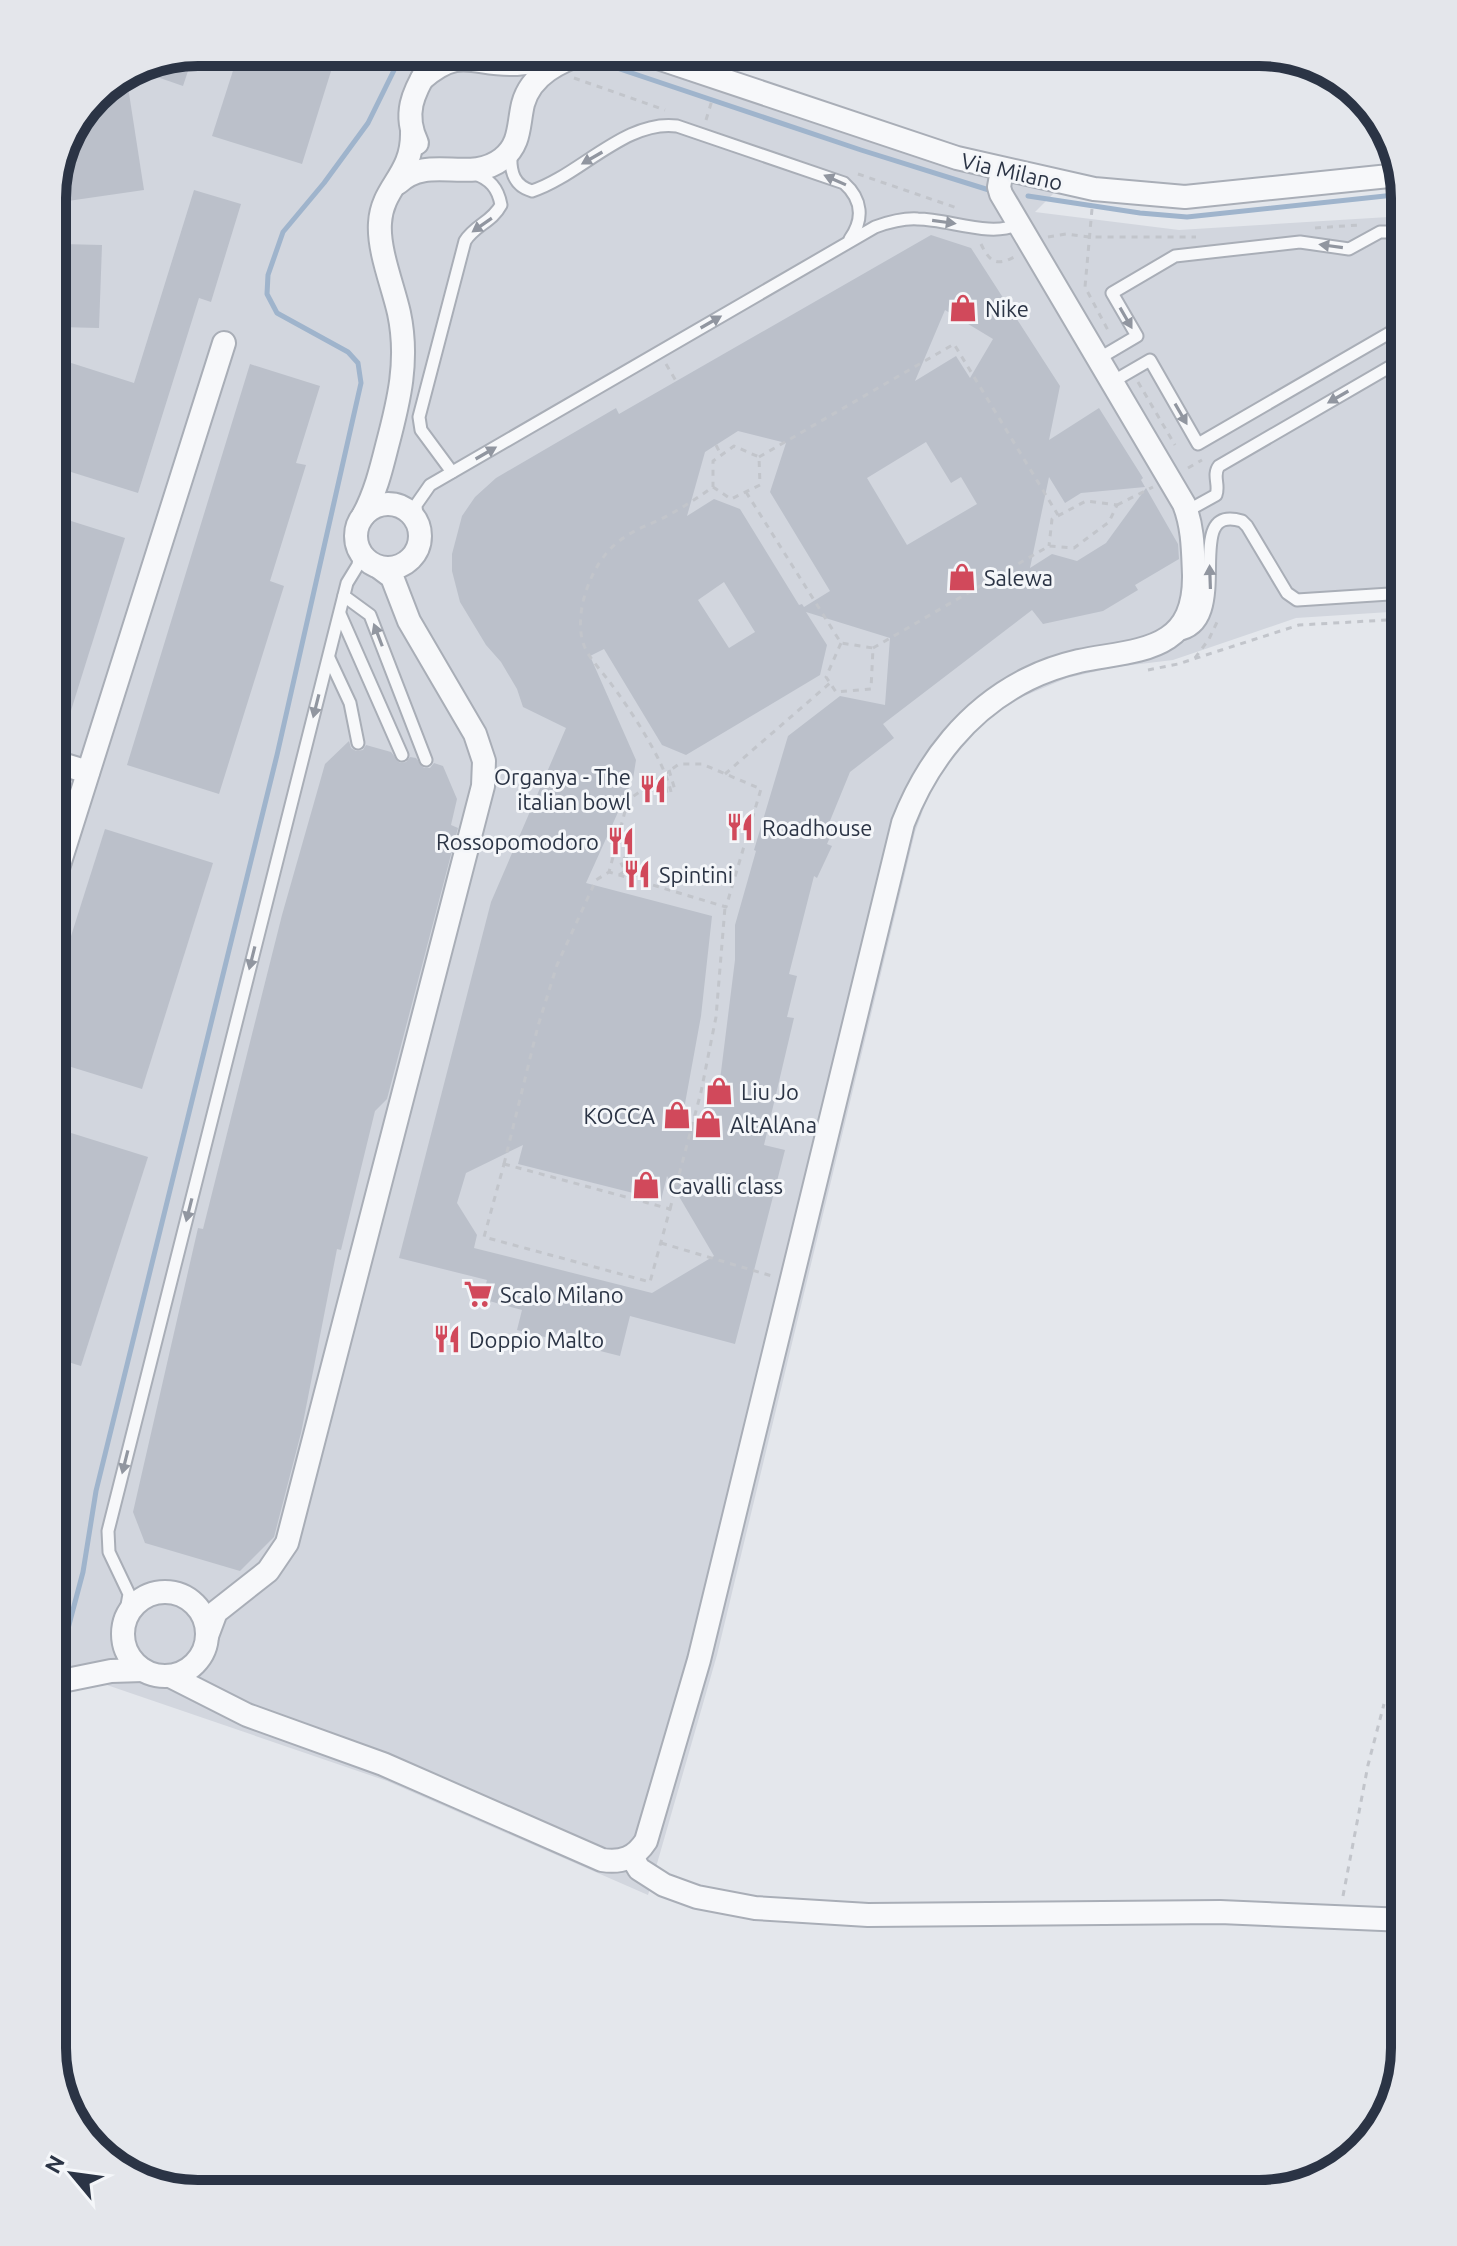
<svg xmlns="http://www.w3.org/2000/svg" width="1457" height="2246" viewBox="0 0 1457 2246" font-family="Ubuntu,sans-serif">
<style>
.built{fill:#d2d6de}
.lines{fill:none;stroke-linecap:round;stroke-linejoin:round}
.stream{stroke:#9fb4cc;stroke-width:5}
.building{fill:#bbc0ca;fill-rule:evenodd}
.service-casing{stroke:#a9aeb7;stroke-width:15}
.minor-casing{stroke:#a9aeb7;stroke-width:26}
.path{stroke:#c2c5cb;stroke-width:3;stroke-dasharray:6 6;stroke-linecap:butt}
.service{stroke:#f7f8fa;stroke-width:11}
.minor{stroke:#f7f8fa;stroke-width:22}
.oneway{fill:#9196a0}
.labels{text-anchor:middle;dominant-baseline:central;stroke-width:6;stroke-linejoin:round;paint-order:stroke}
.street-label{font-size:22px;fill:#2b3445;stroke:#f4f6f9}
.poi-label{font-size:22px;fill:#2b3445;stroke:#f4f6f9;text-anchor:start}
.rim{fill:none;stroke:#2b3445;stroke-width:10}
</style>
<rect width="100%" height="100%" fill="#e4e7ec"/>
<polygon class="built" points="199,52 640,52 1064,183 1035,212 1179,230 1405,216 1405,611 1296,618 1173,660 1115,667 1067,678 1024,696 988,718 957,748 930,791 915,832 717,1655 648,1895 387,1781 63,1670 70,1640 52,1638 52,189 95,95 143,63"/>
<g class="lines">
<g class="stream">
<polyline points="596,61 861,150 989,190"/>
<polyline points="1028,196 1140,213 1187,217 1404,194"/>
<polyline points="55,1667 66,1636 83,1572 96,1491 277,755 361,383 358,363 348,352 277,313 267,294 268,275 283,232 324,183 368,123 403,52"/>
</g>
</g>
<g class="building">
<polygon points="239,52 337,52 302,164 212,136"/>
<polygon points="194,53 183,86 134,69 143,63"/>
<polygon points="126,74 144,190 54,203 52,189 95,95"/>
<polygon points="194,190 241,204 211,302 199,298 138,493 52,466 52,402 65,361 134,383"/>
<path d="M931,235l40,13 89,138 -11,54 50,-32 44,70 -2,2 4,7 -64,6 -16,10 -16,-26 -19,91 22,-14 25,7 29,-18 40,-55 32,56 1,15 -44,26 3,5 -35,21 -60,13 -11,-14 -149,114 11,14 -44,34 -25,61 6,2 -4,9 5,2 -15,32 -3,-2 -25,98 8,2 -10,41 7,1 -30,127 21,5 -50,194 -105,-28 -10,40 -103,-26 5,-20 -40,-11 5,-19 -88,-22 92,-356 75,-174 -43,-21 -6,-18 -16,-27 -15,-17 -26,-43 -8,-31v-17l10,-38 13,-19 21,-19 120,-70 3,6zM945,310l48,29 -23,39 -14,-22 -41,25zM738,431l48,12 -16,49 60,99 -26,16 -2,-3 -3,1 -59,-96 -26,-10 -27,17 18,-64zM926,442l25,41 10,-6 16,27 -70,41 -40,-67zM724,582l31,50 -26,16 -31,-48zM806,612l84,26 -5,67 -45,-9 -52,40 -34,114 2,1 -21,74v35l-15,120 -7,-1 -13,45 -18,-4 19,-104 11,-100 -126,-33 47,-104 3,-19 -46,-104 14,-7 58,96 24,10 134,-80 7,-30zM523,1145l-5,19 143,36 6,-24 47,80 -62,37 -178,-45 3,-13 -20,-32 9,-30z"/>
<polygon points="62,244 102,245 99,328 59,327"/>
<polygon points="250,364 320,386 296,463 306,465 270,581 284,586 219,794 127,765"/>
<polygon points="52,515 125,538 59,749 52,747"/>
<polygon points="349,741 351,748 356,751 363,750 366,745 391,752 400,763 406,762 410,757 416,758 424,768 430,768 434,763 443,766 457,799 451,825 458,828 387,1099 375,1111 341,1250 337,1249 301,1433 274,1537 240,1571 145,1543 133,1512 198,1228 203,1229 282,915 325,764"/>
<polygon points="105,829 213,863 142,1089 52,1061 52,996"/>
<polygon points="52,1127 148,1157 81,1366 52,1357"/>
<polygon points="1399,1810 1405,1811 1405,1854 1390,1851"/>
</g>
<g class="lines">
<defs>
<g id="service">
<path d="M511,154c-1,18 3,32 21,37 47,-15 94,-72 145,-65l167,57c18,16 20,36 6,56"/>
<polyline points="1098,359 1137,336 1112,293 1175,256 1300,242 1349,249 1380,232 1405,232"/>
<polyline points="1112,382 1150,360 1198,444 1405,324"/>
<path d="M452,472l-31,-42 -2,-13 46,-176c10,-16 27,-19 36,-36 -3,-17 -11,-26 -28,-32"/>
<path d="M1187,511l29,-16c4,-10 -4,-20 3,-29l186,-108"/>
<path d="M417,521l-1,-16 14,-20 445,-258c14,-5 28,-9 43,-8 30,0 74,19 100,5"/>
<polyline points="344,596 370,615 426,760"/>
<polyline points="340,614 402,755"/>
<path d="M1177,635c64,-10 1,-133 65,-114l5,5 40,67 10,7 108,-7"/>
<polyline points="329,658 350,703 358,743"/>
<polyline points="124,1622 129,1594 109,1552 108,1531 347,583 358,565 360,551"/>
</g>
<g id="minor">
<polyline points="640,52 957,158 1094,189 1185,197 1399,175"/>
<path d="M422,79c39,-34 51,-13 95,-15 15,-1 29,-5 43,-9"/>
<path d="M417,143c-14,-29 -4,-50 11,-75"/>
<path d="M398,183c30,-29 72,1 104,-24 19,-15 16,-34 21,-55 8,-30 37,-43 64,-52"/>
<circle cx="388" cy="536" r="32"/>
<path d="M363,516c12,-22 18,-46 24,-70 12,-45 22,-86 12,-133 -6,-27 -21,-63 -19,-90 2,-37 33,-47 32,-91"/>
<polyline points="52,761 88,772"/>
<polyline points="52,887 224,343"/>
<circle cx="165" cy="1634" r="42"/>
<polyline points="207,1636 216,1612 268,1571 287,1543 483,786 484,761 475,734 409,621 392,577 380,568"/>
<path d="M170,1676l77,39 136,49 219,96c20,3 33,-2 44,-19l53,-181 204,-837c24,-62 65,-114 125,-144 16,-8 34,-14 51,-18 59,-12 116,-8 115,-86 -1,-25 -1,-48 -10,-71l-183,-310 -2,-7 3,-17"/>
<polyline points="52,1683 111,1671 143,1670"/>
<polyline points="632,1857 639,1869 664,1885 697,1897 755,1908 868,1915 1220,1912 1405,1920"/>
</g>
</defs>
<use href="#service" class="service-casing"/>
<use href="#minor" class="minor-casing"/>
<g class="path">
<polyline points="737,63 739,52"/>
<polyline points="574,78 665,110"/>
<polyline points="706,120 713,97"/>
<polyline points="858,174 957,208"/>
<polyline points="1092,209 1085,287 1110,334"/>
<polyline points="1315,228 1359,225"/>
<polyline points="1048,237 1066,234 1089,237 1196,237"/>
<path d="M981,244c8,17 15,23 33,13"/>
<polyline points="666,364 676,381"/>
<polyline points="1138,382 1175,445"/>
<polyline points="716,445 721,455"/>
<polyline points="759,457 954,344 1058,515"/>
<polyline points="1188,468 1202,460"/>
<polyline points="746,492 841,643 873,648 871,689 836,692 826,677 841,643"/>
<polyline points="1117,505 1153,487"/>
<polyline points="873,648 1049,546 1074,548 1109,522 1117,505 1086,501 1052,519 1049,546"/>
<polyline points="1195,658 1209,639 1218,620"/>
<polyline points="1148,670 1178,664 1299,625 1405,619"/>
<polyline points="669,770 675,790"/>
<polyline points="725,774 830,683"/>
<polyline points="664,775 667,794"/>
<path d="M671,792c-7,-32 -41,-83 -62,-111 -7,-9 -16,-19 -22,-29 -18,-32 4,-90 31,-110 13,-11 28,-16 43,-23 18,-9 35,-20 52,-32l18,12 29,-14 -1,-28 -25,-11 -21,15v26"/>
<polyline points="632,862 641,857"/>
<polyline points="619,875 632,867 626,857 620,861 623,867"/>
<polyline points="504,1164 538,1026 557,965 596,880 609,872 628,800 679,764 702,764 761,789 726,907 609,872"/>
<polygon points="504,1164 670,1209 650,1282 484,1237"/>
<polyline points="670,1209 701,1092 716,1017 725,907"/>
<polyline points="661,1243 772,1276"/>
<polyline points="1343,1896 1368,1765 1384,1704"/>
</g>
<use href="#service" class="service"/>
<use href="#minor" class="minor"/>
</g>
<defs><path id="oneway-solid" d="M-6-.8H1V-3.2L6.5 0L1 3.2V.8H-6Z" transform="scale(2)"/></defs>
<g class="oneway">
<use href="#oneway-solid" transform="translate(592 158) rotate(150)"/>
<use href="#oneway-solid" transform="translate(835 180) rotate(-156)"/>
<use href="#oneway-solid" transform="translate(944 222) rotate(8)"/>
<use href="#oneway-solid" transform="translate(482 225) rotate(145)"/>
<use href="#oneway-solid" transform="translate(1331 246) rotate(-172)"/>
<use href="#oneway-solid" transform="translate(1126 318) rotate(60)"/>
<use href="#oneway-solid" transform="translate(711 322) rotate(-30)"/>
<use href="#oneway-solid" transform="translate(1338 397) rotate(150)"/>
<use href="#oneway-solid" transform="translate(1181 414) rotate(60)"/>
<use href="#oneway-solid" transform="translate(486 453) rotate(-30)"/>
<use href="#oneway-solid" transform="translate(1210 577) rotate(-92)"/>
<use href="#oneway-solid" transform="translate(378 635) rotate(-111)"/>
<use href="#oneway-solid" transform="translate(316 706) rotate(104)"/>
<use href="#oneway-solid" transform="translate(252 958) rotate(104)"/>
<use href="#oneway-solid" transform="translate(189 1210) rotate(104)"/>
<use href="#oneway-solid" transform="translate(125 1462) rotate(104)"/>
</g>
<defs>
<symbol id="shop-bare" viewBox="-9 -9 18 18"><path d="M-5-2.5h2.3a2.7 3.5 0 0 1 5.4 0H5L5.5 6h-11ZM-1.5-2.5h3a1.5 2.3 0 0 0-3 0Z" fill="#d1495b" stroke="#f4f6f9" stroke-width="2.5" paint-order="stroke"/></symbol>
<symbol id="restaurant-bare" viewBox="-9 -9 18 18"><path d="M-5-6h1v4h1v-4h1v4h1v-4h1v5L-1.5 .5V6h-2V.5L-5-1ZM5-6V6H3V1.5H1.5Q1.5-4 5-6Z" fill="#d1495b" stroke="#f4f6f9" stroke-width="2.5" paint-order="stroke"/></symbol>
<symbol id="supermarket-bare" viewBox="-9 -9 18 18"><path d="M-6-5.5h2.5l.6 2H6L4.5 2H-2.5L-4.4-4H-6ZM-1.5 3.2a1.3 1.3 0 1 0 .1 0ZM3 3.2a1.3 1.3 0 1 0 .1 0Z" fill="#d1495b" stroke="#f4f6f9" stroke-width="2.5" paint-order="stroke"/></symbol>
</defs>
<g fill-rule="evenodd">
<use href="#shop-bare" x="943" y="288" width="40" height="40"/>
<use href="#shop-bare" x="942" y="557" width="40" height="40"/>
<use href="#restaurant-bare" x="633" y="769" width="40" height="40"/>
<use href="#restaurant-bare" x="720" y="807" width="40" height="40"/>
<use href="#restaurant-bare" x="601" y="821" width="40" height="40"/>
<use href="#restaurant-bare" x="617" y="854" width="40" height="40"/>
<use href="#shop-bare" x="699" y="1071" width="40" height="40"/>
<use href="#shop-bare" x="657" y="1095" width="40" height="40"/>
<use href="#shop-bare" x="688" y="1104" width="40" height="40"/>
<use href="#shop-bare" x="626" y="1165" width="40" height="40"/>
<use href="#supermarket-bare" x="458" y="1274" width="40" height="40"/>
<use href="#restaurant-bare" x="427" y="1319" width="40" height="40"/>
</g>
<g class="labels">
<g class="street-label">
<text transform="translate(1012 171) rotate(13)">Via Milano</text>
</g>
<g class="poi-label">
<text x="985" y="308">Nike</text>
<text x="984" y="577">Salewa</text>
<text x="631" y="776" text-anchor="end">Organya - The<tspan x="631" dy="25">italian bowl</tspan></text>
<text x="762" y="827">Roadhouse</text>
<text x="599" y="841" text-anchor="end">Rossopomodoro</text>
<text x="659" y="874">Spintini</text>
<text x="741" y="1091">Liu Jo</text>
<text x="655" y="1115" text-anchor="end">KOCCA</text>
<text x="730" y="1124">AltAlAna</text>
<text x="668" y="1185">Cavalli class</text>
<text x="500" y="1294">Scalo Milano</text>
<text x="469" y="1339">Doppio Malto</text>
</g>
</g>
<path d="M0 0H1457V2246H0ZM198 66H1259A132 132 0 0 1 1391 198V2048A132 132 0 0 1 1259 2180H198A132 132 0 0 1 66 2048V198A132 132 0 0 1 198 66Z" fill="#e4e6eb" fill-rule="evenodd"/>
<path class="rim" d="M198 66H1259A132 132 0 0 1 1391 198V2048A132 132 0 0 1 1259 2180H198A132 132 0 0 1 66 2048V198A132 132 0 0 1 198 66Z"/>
<g transform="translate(72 2174) rotate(299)" stroke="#f4f6f9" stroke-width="6" paint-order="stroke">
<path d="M0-6L14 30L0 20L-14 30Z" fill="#2b3445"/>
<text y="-12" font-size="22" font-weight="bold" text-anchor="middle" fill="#2b3445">N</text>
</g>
</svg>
